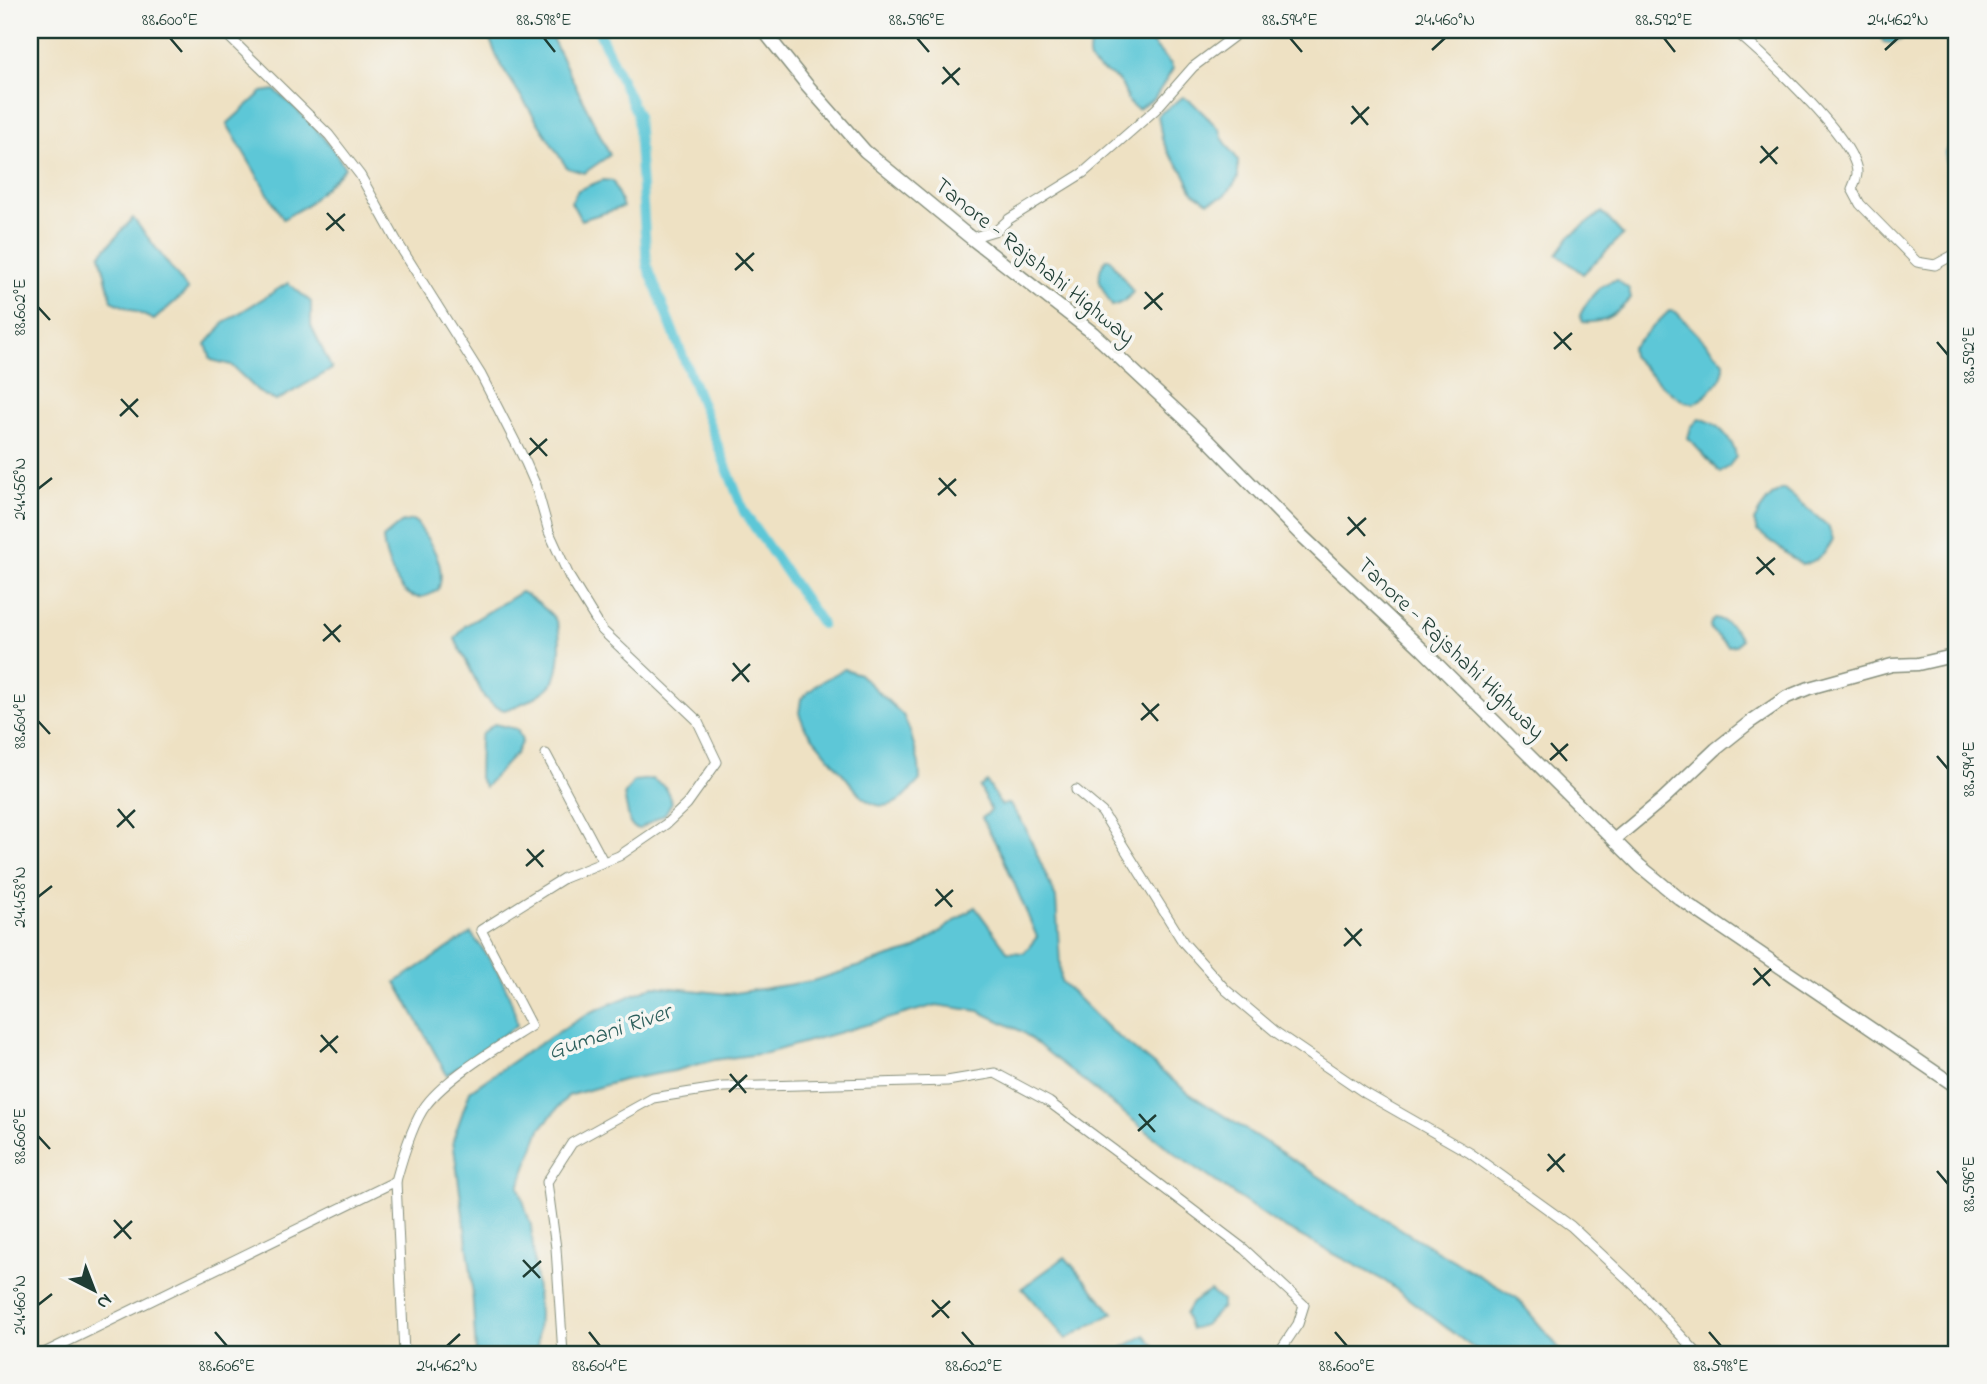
<svg xmlns="http://www.w3.org/2000/svg" width="1987" height="1384" viewBox="0 0 1987 1384" font-family="'Indie Flower',sans-serif">
<style>
.water{fill:#5dc7d7;stroke:#3e8286;stroke-width:2}
.lines{fill:none;stroke-linecap:round;stroke-linejoin:round}
.canal{stroke:#5dc7d7;stroke-width:10}
.street-casing{stroke:#868f7c;stroke-width:11}
.secondary-casing{stroke:#868f7c;stroke-width:15}
.street{stroke:#fff;stroke-width:9}
.secondary{stroke:#fff;stroke-width:12}
.ticks{fill:none;stroke:#1f3d34;stroke-width:2.5}
.labels{text-anchor:middle;dominant-baseline:central;stroke-width:7;stroke-linejoin:round;paint-order:stroke}
.street-label{font-size:23px;fill:#1f3d34;stroke:#f6f6f2}
.water-label{font-size:24px;font-style:italic;fill:#2e605d;stroke:#f6f6f2}
.neatline{fill:none;stroke:#1f3d34;stroke-width:2.5}
.ticks-label{font-size:18px;text-anchor:middle;fill:#1f3d34}
</style>
<rect width="100%" height="100%" fill="#f6f6f2"/>
<filter id="ink" filterUnits="userSpaceOnUse"><feTurbulence type="fractalNoise" baseFrequency=".0143" numOctaves="2"/><feDisplacementMap in="SourceGraphic" scale="14" xChannelSelector="R" yChannelSelector="G"/><feConvolveMatrix kernelMatrix="1 2 1 2 8 2 1 2 1" color-interpolation-filters="sRGB"/></filter>
<filter id="wash" filterUnits="userSpaceOnUse"><feTurbulence type="fractalNoise" baseFrequency=".00686" numOctaves="4" result="noise"/><feDisplacementMap in="SourceGraphic" scale="28" xChannelSelector="R" yChannelSelector="G"/><feGaussianBlur stdDeviation="1.57" result="paint"/><feColorMatrix in="noise" values="0 0 0 0 0 0 0 0 0 0 0 0 0 0 0 0 0 1.4 0 .05"/><feComposite in="paint" operator="in"/></filter>
<g filter="url(#wash)">
<rect width="100%" height="100%" fill="#eee1c3"/>
<g class="water">
<polygon points="486,30 548,30 610,155 584,173 567,168 499,62"/>
<path d="M1110,30h30l31,34 2,5 -19,30 -16,10c-16,-7 -9,-16 -18,-26 -11,-15 -39,-11 -29,-40z"/>
<polygon points="1875,30 1906,30 1909,36 1893,43 1883,42 1882,37 1874,34"/>
<path d="M275,90c27,24 52,47 70,78l-38,37 -24,14 -56,-95 35,-32z"/>
<polygon points="1183,97 1192,102 1220,130 1223,139 1238,160 1238,178 1232,187 1223,197 1208,202 1193,192 1183,171 1169,154 1162,139 1158,115"/>
<polygon points="1957,140 1957,173 1948,166 1945,153 1951,144"/>
<polygon points="603,180 613,181 623,207 581,220 571,202 578,190"/>
<polygon points="1602,212 1623,235 1583,274 1557,254 1570,236"/>
<polygon points="133,218 188,290 154,320 112,301 100,255"/>
<path d="M1106,259h4l23,33c-5,7 -12,12 -21,14 -9,-17 -20,-28 -6,-47z"/>
<path d="M1617,280l12,9 2,9c-14,15 -26,26 -48,24l-3,-7c7,-14 20,-33 37,-35z"/>
<polygon points="288,283 311,302 311,326 332,369 276,401 260,393 231,365 211,360 206,344 225,322"/>
<path d="M1669,311l7,1 48,50c1,12 -5,20 -14,29 -4,4 -11,12 -17,12 -17,1 -49,-36 -61,-47l-1,-8z"/>
<path d="M1699,419c17,1 35,21 37,38l-8,10 -8,6 -32,-35 3,-11z"/>
<path d="M1784,489l44,37 5,13c-6,13 -17,23 -31,26l-45,-34 -3,-10c6,-12 17,-28 30,-32z"/>
<path d="M412,520l4,2c14,20 32,44 22,68 -6,4 -13,8 -21,7 -20,-1 -33,-43 -34,-59l18,-15z"/>
<path d="M521,592c9,4 29,20 34,27 8,14 6,52 -3,65 -10,12 -34,22 -48,26l-10,-4 -10,-9 -29,-58 10,-13z"/>
<path d="M1714,618c10,1 23,12 27,21l-5,6 -8,1 -17,-16 -1,-5z"/>
<path d="M844,669l15,5 44,41 7,16 9,33 1,16c-18,20 -33,37 -58,17l-57,-69 -6,-15 2,-14 18,-16z"/>
<polygon points="494,724 517,729 522,741 516,753 485,787 479,778 480,740 482,734"/>
<polygon points="652,779 665,787 672,802 665,814 639,829 635,828 630,824 624,795 634,781"/>
<polygon points="987,782 1001,805 1009,803 1025,827 1056,898 1061,981 1110,1030 1190,1094 1409,1234 1517,1298 1564,1354 1481,1354 1385,1281 1276,1223 1178,1156 1021,1031 979,1011 936,1005 767,1053 714,1060 674,1071 623,1080 568,1096 540,1129 519,1187 531,1226 539,1314 537,1354 476,1354 471,1272 453,1140 470,1091 522,1055 589,1013 654,986 728,994 812,981 915,949 975,907 1008,952 1024,953 1037,937 1002,855 982,818 991,811 980,787"/>
<path d="M471,933c21,28 41,57 46,92l-70,50 -51,-93z"/>
<polygon points="1065,1257 1113,1313 1066,1339 1022,1288"/>
<polygon points="1210,1291 1222,1301 1222,1307 1206,1324 1191,1330 1185,1314 1192,1303"/>
<polygon points="1145,1335 1161,1354 1112,1354"/>
</g>
<g class="lines">
<polyline class="canal" points="598,30 637,114 647,265 744,512 822,624"/>
</g>
</g>
<g filter="url(#ink)">
<g class="lines">
<defs>
<g id="street">
<path d="M222,30l107,105 31,40 36,65 85,135 45,88 10,23 13,46 21,46 32,52 95,90 20,42 -30,42 -21,20 -47,32 -55,22 -83,52 50,96c-31,20 -83,50 -105,79 -13,17 -24,54 -30,76"/>
<path d="M1734,30c27,23 123,109 123,143 0,5 -3,11 -5,16l8,15 57,58 18,3 22,-12"/>
<polyline points="971,238 997,230 1009,219 1083,173 1156,109 1193,67 1233,37 1236,30"/>
<polyline points="546,754 603,861"/>
<polyline points="1076,790 1102,812 1183,942 1226,990 1277,1033 1365,1093 1470,1153 1571,1226 1636,1287 1698,1354"/>
<polyline points="42,1354 396,1181 404,1354"/>
<polyline points="563,1354 556,1248 547,1182 572,1143 653,1098 723,1087 947,1081 995,1073 1049,1102 1123,1157 1244,1249 1304,1305 1298,1324 1278,1354"/>
</g>
<g id="secondary">
<polyline points="763,30 807,85 865,151 971,238 1093,333 1210,442 1299,533 1422,649 1640,866 1680,899 1957,1087"/>
<polyline points="1615,839 1663,799 1716,749 1750,722 1787,697 1809,688 1892,665 1918,664 1957,655"/>
</g>
</defs>
<use href="#street" class="street-casing"/>
<use href="#secondary" class="secondary-casing"/>
<use href="#street" class="street"/>
<use href="#secondary" class="secondary"/>
</g>
</g>
<path class="ticks" d="M170,38l12,14M544,38l11,14M917,38l12,14M1290,38l12,14M1664,38l11,14M1432,50l13,-12M1885,50l13,-12M943,67l16,18M942,84l18,-16M1352,106l16,19M1351,124l18,-17M1761,146l16,18M1760,163l18,-16M327,213l17,18M326,230l19,-16M736,253l17,18M735,270l19,-17M1145,292l17,18M38,307l12,13M1144,309l19,-16M1554,332l17,18M1937,342l11,13M1554,349l18,-16M121,399l17,18M120,416l18,-17M530,438l17,18M529,455l18,-16M939,478l17,18M38,489l14,-11M938,495l18,-16M1348,517l17,19M1347,535l19,-17M1757,557l17,18M1756,574l19,-16M324,624l16,18M323,641l18,-16M733,663l16,19M732,681l18,-17M1142,703l16,18M1141,720l18,-16M38,721l12,13M1551,743l16,18M1937,756l11,13M1550,760l18,-16M118,809l16,19M117,827l18,-17M527,849l16,18M526,866l18,-16M936,889l16,18M38,897l14,-11M935,906l18,-16M1345,928l16,18M1344,946l18,-17M1754,968l16,18M1753,985l18,-16M321,1035l16,18M320,1052l18,-16M730,1074l16,19M729,1092l18,-17M1139,1114l16,18M1138,1131l18,-16M38,1136l12,13M1548,1154l16,18M1547,1171l18,-17M1937,1171l11,13M114,1220l17,19M114,1238l18,-17M523,1260l17,18M523,1277l18,-16M932,1300l17,18M38,1305l14,-11M932,1317l18,-16M215,1332l12,14M589,1332l11,14M962,1332l12,14M1335,1332l12,14M1709,1332l12,14M447,1346l13,-12"/>
<g class="labels">
<g class="street-label">
<text transform="translate(1034 262) rotate(39)">Tanore - Rajshahi Highway</text>
<text transform="translate(1450 649) rotate(44)">Tanore - Rajshahi Highway</text>
</g>
<g class="water-label">
<text transform="translate(610 1033) rotate(-19)">Gumani River</text>
</g>
</g>
<rect width="1987" height="1384" fill="none" stroke="#f6f6f2" stroke-width="77"/>
<g transform="translate(94 1290) rotate(138)" stroke="#f6f6f2" stroke-width="5" paint-order="stroke">
<path d="M0-5L12 26L0 18L-12 26Z" fill="#1f3d34"/>
<text y="-10" font-size="19" font-weight="bold" text-anchor="middle" fill="#1f3d34">N</text>
</g>
<rect x="38" y="38" width="1910" height="1308" class="neatline"/>
<g class="ticks-label">
<text x="170" y="25">88.600°E</text>
<text x="544" y="25">88.598°E</text>
<text x="917" y="25">88.596°E</text>
<text x="1290" y="25">88.594°E</text>
<text x="1445" y="25">24.460°N</text>
<text x="1664" y="25">88.592°E</text>
<text x="1898" y="25">24.462°N</text>
<text transform="translate(19 307) rotate(-90)" y="6">88.602°E</text>
<text transform="translate(1968 355) rotate(-90)" y="6">88.592°E</text>
<text transform="translate(19 489) rotate(-90)" y="6">24.456°N</text>
<text transform="translate(19 721) rotate(-90)" y="6">88.604°E</text>
<text transform="translate(1968 769) rotate(-90)" y="6">88.594°E</text>
<text transform="translate(19 897) rotate(-90)" y="6">24.458°N</text>
<text transform="translate(19 1136) rotate(-90)" y="6">88.606°E</text>
<text transform="translate(1968 1184) rotate(-90)" y="6">88.596°E</text>
<text transform="translate(19 1305) rotate(-90)" y="6">24.460°N</text>
<text x="227" y="1371">88.606°E</text>
<text x="447" y="1371">24.462°N</text>
<text x="600" y="1371">88.604°E</text>
<text x="974" y="1371">88.602°E</text>
<text x="1347" y="1371">88.600°E</text>
<text x="1721" y="1371">88.598°E</text>
</g>
</svg>
